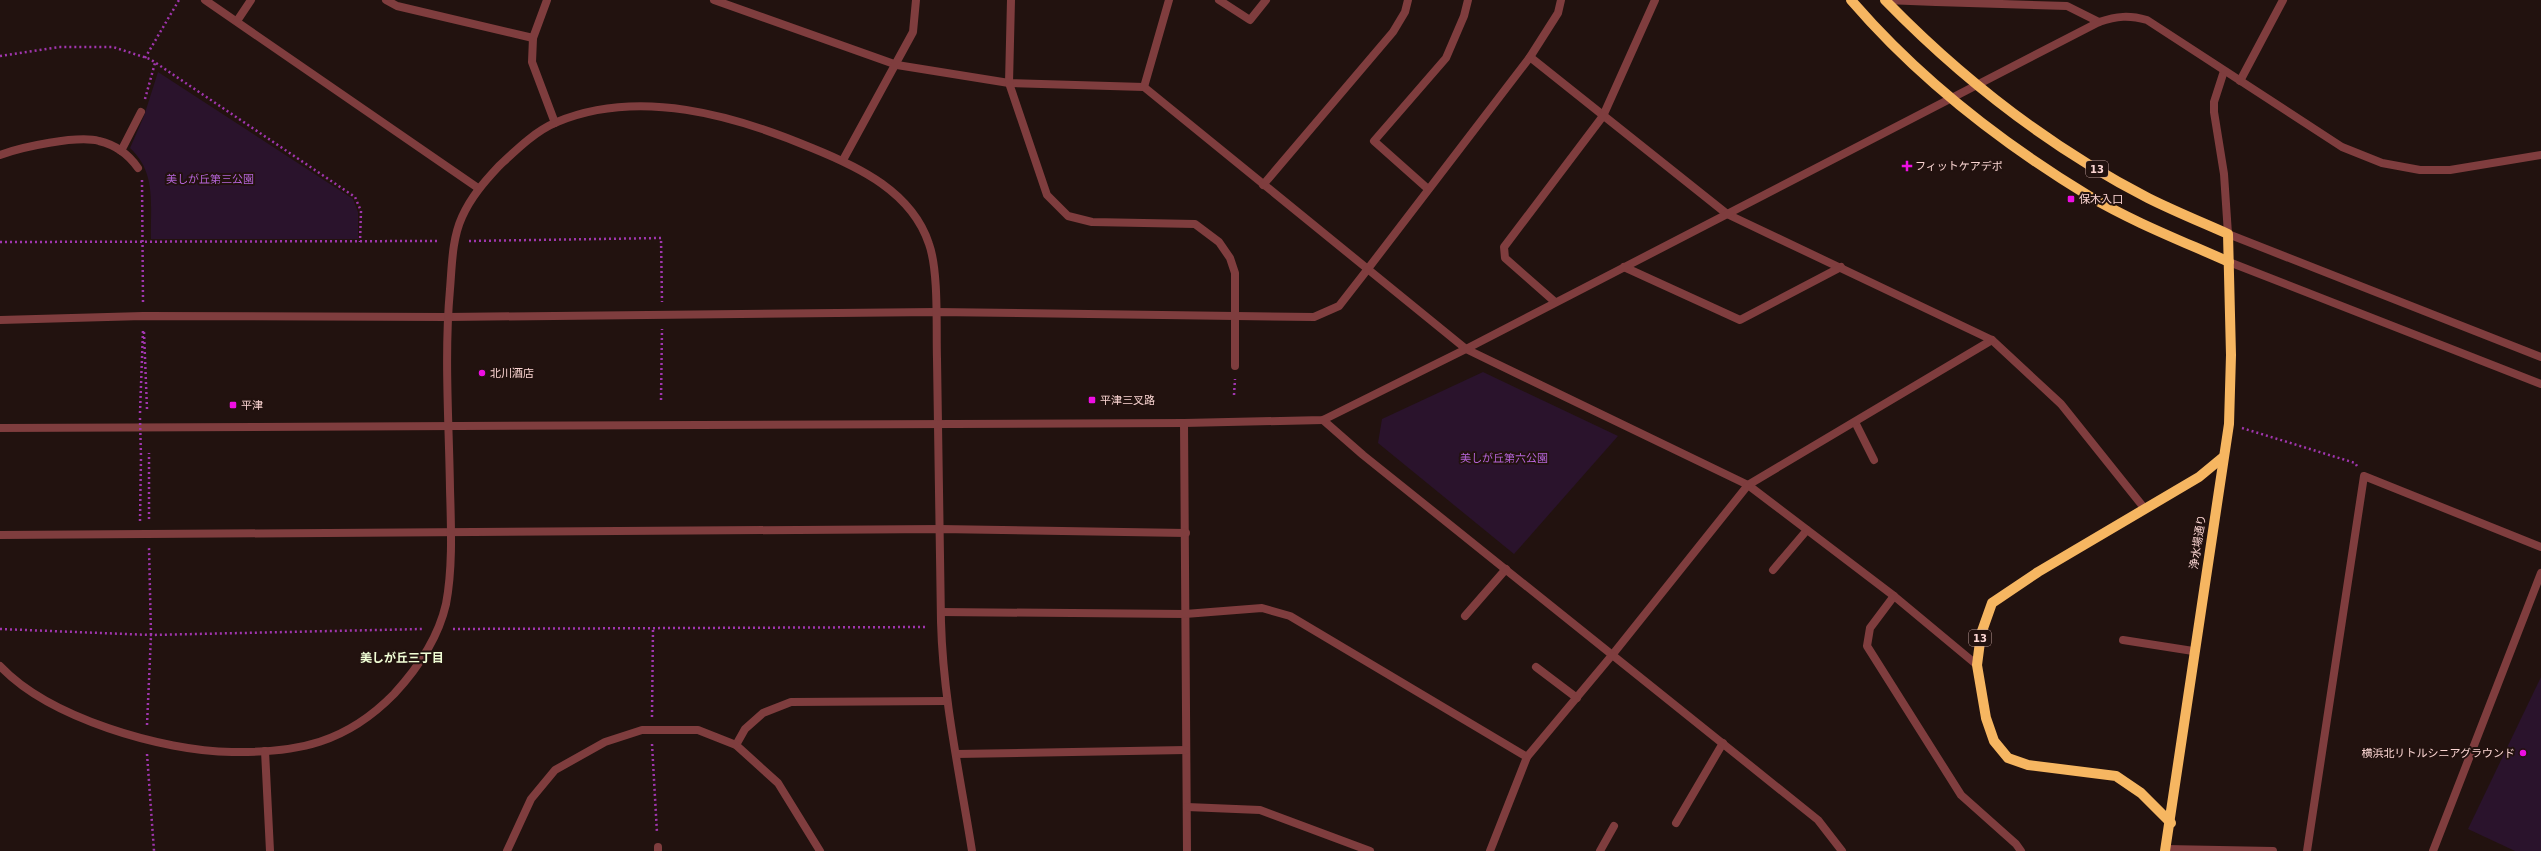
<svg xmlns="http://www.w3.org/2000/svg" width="2541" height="851" viewBox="0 0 2541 851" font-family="'DejaVu Sans','Noto Sans JP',sans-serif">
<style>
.green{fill:#2a132c}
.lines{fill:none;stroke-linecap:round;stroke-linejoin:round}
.path{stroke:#a036ae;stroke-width:2.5;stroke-dasharray:2 3;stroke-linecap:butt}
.service{stroke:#7f3d3e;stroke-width:8}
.minor{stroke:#7f3d3e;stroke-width:8}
.tertiary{stroke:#7f3d3e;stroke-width:8}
.primary{stroke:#f6b661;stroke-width:10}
.path-bridge{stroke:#a036ae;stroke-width:2.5;stroke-dasharray:2 3;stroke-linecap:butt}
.poi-dot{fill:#ee0ee3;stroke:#22120f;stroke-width:1.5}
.labels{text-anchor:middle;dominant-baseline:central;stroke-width:4;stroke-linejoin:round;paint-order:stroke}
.shield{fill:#22120f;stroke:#bb9b98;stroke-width:1}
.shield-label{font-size:10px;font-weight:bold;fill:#fcd6d3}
.poi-label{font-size:11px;fill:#fcd6d3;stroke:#22120f;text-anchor:start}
.park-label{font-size:11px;fill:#b564d8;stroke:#22120f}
.street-label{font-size:11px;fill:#fcd6d3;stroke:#22120f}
.neighbourhood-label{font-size:12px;font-weight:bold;fill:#f0fdd5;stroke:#22120f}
</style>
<rect width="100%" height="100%" fill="#22120f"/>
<g class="green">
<path d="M158,72l195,127 5,13v27h-207c-1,-34 6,-66 -21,-91l14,-32z"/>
<polygon points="1483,372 1618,436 1514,554 1378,443 1382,419"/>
<polygon points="2541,677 2541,851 2515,851 2468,829"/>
</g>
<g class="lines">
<g class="path">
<polyline points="0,56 59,47 113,47 150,59 355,197 361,211 360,242"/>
<polyline points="145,58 179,0"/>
<polyline points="145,99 155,63"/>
<polyline points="142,180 143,303"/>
<polyline points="469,241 661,238 662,302"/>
<polyline points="0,242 440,241"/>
<polyline points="144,332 147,409"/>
<polyline points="1234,395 1235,379"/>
<polyline points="661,400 662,329"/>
<polyline points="140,413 143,330"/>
<polyline points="2242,428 2355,463 2357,466"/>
<polyline points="149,519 149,453"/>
<polyline points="140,521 141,457"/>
<polyline points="0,629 151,635 422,629"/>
<polyline points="453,629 926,627"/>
<polyline points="652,717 653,628"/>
<polyline points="147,725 151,635 149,548"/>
<polyline points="652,744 657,833"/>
<polyline points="147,754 154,851"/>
</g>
<g class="service">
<polyline points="1885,0 1936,2"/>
<polyline points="1855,422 1874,460"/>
<polyline points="1773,570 1807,530"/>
<polyline points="1465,616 1506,569"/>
<polyline points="1536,667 1577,698"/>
<polyline points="1600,851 1614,826"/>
</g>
<g class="minor">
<polyline points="205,0 478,188"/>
<polyline points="386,0 397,6 533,38"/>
<polyline points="547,0 533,38 532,62 555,123"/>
<polyline points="714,0 897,65 1009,83 1144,87 1466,349 1748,485 1894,596 1977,665"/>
<polyline points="1011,0 1009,83 1047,195 1068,216 1092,222 1195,224 1219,242 1230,258 1235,273 1235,366"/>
<polyline points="1219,0 1250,20 1266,0"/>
<polyline points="1936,2 2067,6 2099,22"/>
<polyline points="237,21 251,0"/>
<polyline points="1530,57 1727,214 1992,340 2061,404 2145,509"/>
<polyline points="2240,81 2283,0"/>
<polyline points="1144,87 1169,0"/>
<polyline points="121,151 141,112"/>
<path d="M0,155c21,-8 78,-20 99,-14 17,4 30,14 39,27"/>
<polyline points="843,160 913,32 916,0"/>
<polyline points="1263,185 1393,32 1405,12 1408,0"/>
<polyline points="1428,189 1374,141 1446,58 1464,16 1468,0"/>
<polyline points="1624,267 1740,320 1841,267"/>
<polyline points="1555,302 1505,258 1504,247 1603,116 1655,0"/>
<polyline points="0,320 143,316 447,317 936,312 1314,317 1339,306 1367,270 1530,57 1558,13 1561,0"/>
<polyline points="1184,423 1187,851"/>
<polyline points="0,535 940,529 1186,533"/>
<polyline points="1894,596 1870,628 1867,646 1961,795 2016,844 2021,851"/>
<polyline points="941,612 1185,614 1262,608 1290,616 1527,757"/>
<polyline points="2123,640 2193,651"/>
<path d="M0,666c49,52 162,85 232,86 66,1 114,-9 162,-58 24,-26 44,-55 52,-90 7,-36 5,-79 4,-115 -1,-67 -6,-134 0,-200 2,-24 2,-50 12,-72 9,-20 22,-35 37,-51 17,-16 36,-35 58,-44 82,-34 177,-7 255,26 47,19 100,44 117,96 10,28 7,85 8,115 2,88 2,176 4,263 2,77 19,153 31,229"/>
<polyline points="736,745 745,729 763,713 791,702 946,701"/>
<polyline points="265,751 270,851"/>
<polyline points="956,754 1186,750"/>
<polyline points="1187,807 1260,810 1370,851"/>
<polyline points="1676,823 1723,743"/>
<polyline points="658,847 658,851"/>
<polyline points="507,851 531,799 555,770 605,742 642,730 698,730 736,745 778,783 820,851"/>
<polyline points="1490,851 1527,757 1613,654 1748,485 1992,340"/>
<polyline points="2307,851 2364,476 2541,547"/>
<polyline points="2433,851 2541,573"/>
</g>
<g class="tertiary">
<polyline points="2224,71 2214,102 2214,112 2224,174 2228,234 2541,357"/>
<polyline points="2229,262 2541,384"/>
<polyline points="1323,420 1363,455 1818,820 1842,851"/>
<path d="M0,428l1184,-5 139,-3 143,-71 633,-327c18,-6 30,-7 48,-2l195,127 40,16 38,7h30l91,-15"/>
<polyline points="2166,849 2273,851"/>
</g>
<g class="primary">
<path d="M1851,0c68,79 149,142 238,196 44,26 93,45 140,66"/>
<path d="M1885,0c77,79 164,147 263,198 26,13 53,24 80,36l3,121 -2,69 -64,427"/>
<polyline points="2171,823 2141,793 2116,776 2028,765 2008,758 1994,741 1986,718 1977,665 1981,634 1992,603 2038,572 2199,477 2222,458"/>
</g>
<polyline class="path-bridge" points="140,418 141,457"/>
</g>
<g class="poi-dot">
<path d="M1905 160h4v4h4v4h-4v4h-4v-4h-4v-4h4z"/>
<rect x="2067" y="195" width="8" height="8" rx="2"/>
<circle cx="482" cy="373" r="4"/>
<rect x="1088" y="396" width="8" height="8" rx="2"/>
<rect x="229" y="401" width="8" height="8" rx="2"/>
<circle cx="2523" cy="753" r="4"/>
</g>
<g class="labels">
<g class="shield">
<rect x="2086" y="161" width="22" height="16" rx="3"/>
<rect x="1969" y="630" width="22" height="16" rx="3"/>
</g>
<g class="shield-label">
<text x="2097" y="169">13</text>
<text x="1980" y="638">13</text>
</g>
<g class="poi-label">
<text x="1915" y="166">フィットケアデポ</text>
<text x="2079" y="199">保木入口</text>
<text x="490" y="373">北川酒店</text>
<text x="1100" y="400">平津三叉路</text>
<text x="241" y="405">平津</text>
<text x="2515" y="753" text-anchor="end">横浜北リトルシニアグラウンド</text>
</g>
<g class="park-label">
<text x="210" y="179">美しが丘第三公園</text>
<text x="1504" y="458">美しが丘第六公園</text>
</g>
<g class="street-label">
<text transform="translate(2198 542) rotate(-81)">浄水場通り</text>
</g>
<g class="neighbourhood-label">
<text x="402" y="658">美しが丘三丁目</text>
</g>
</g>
</svg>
